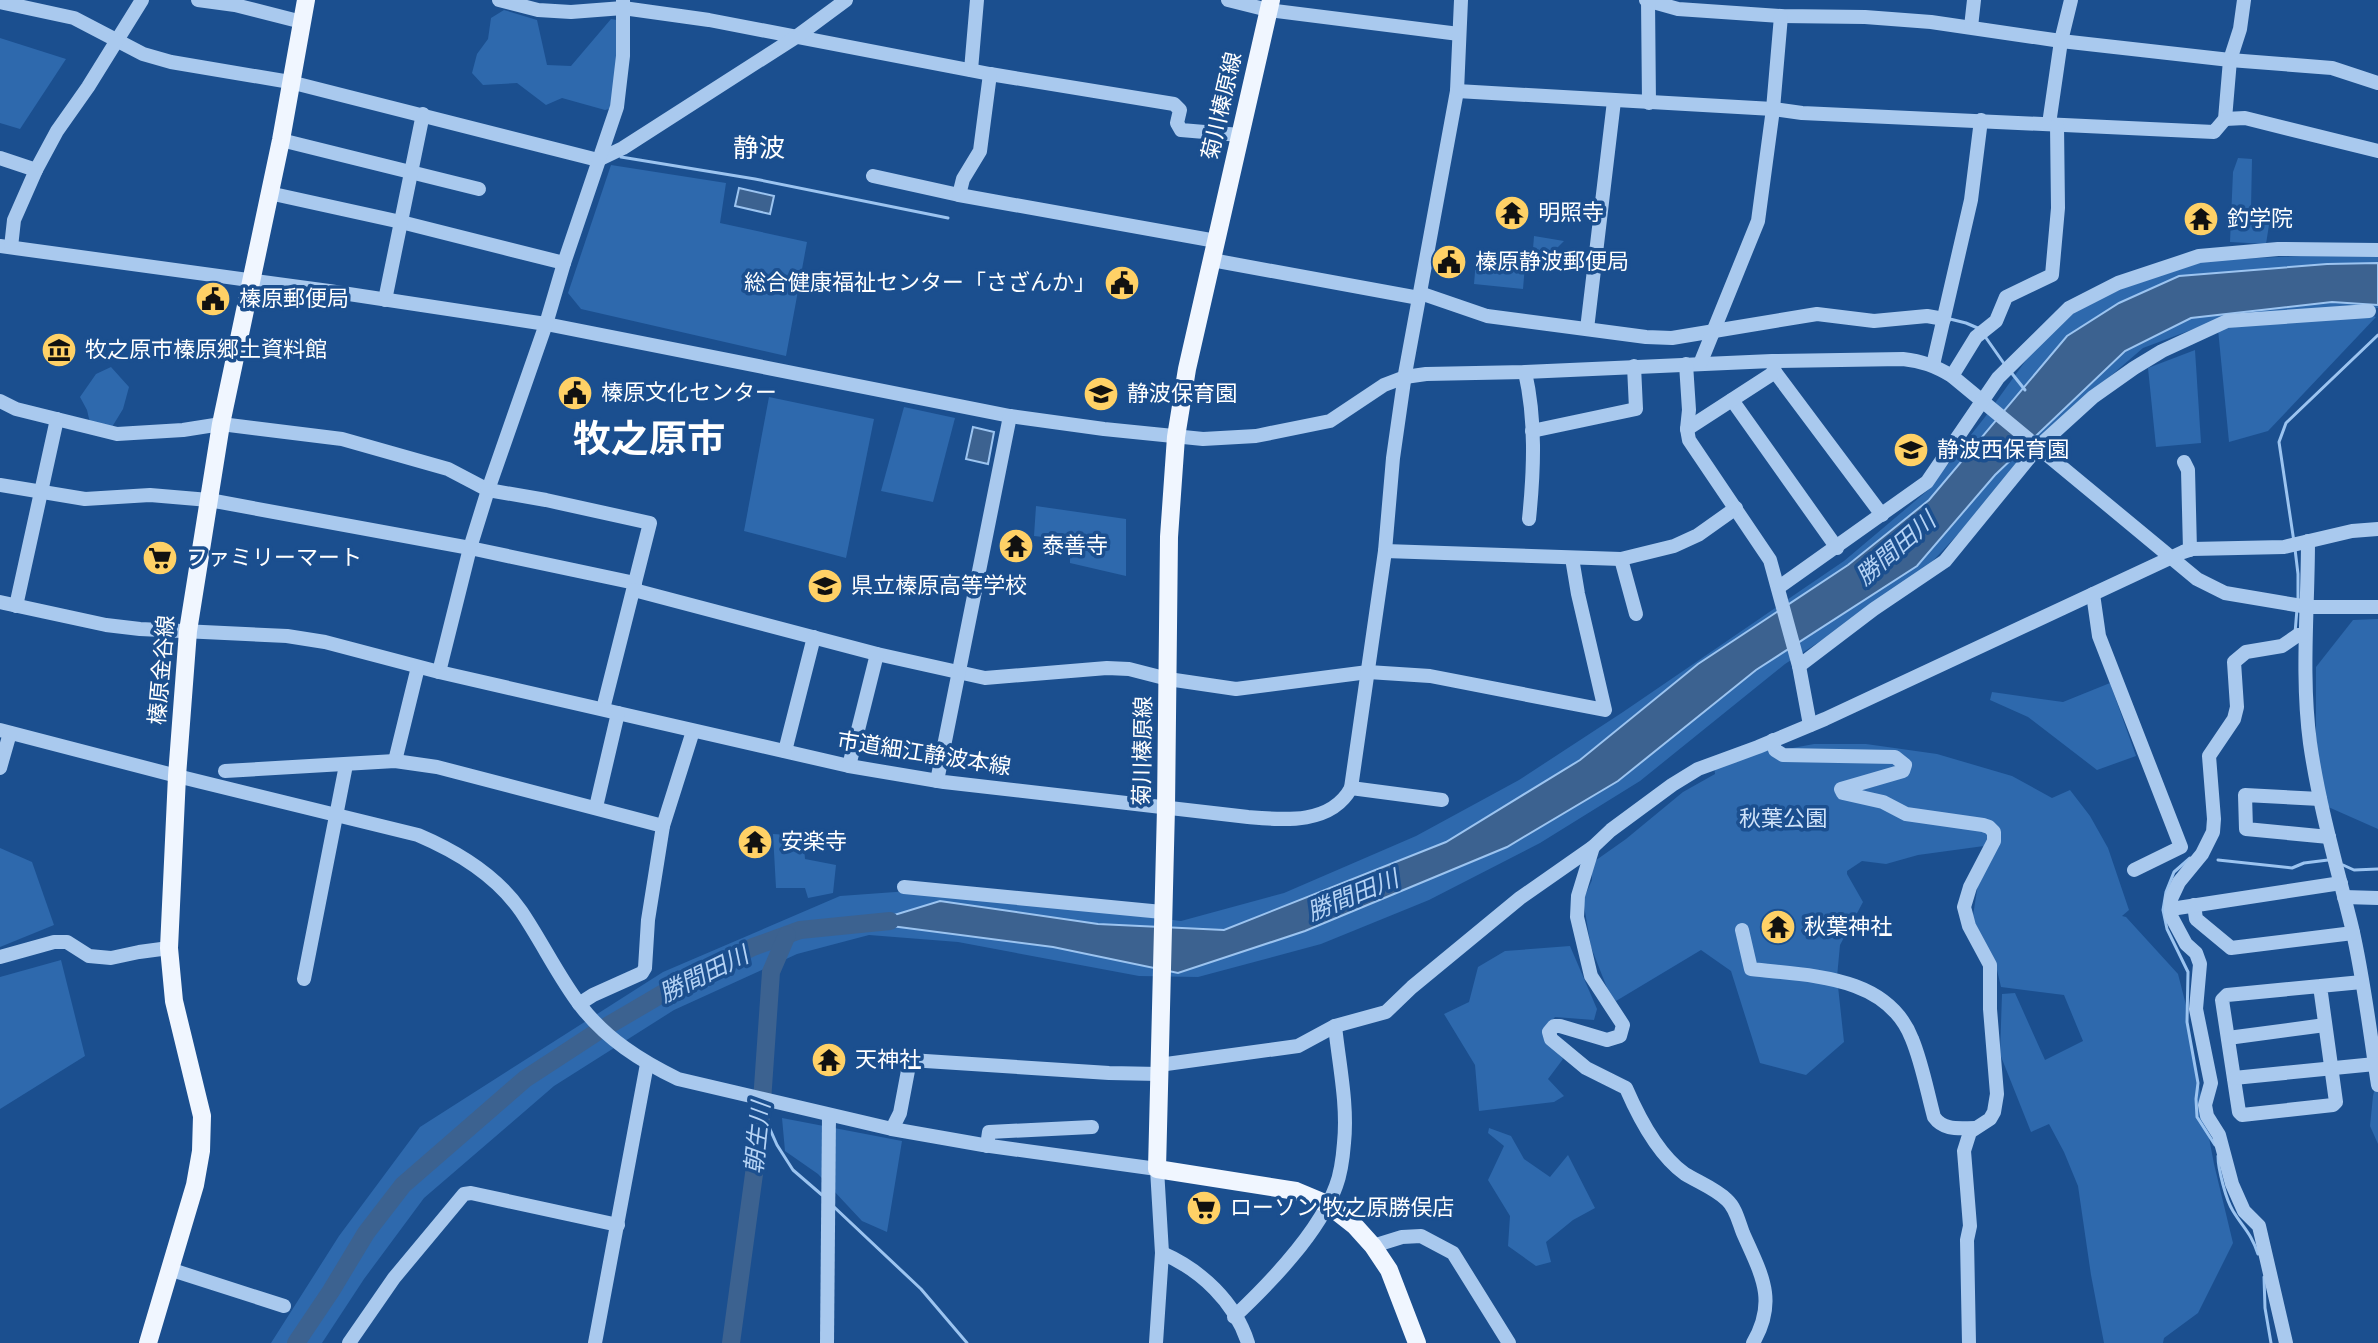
<svg xmlns="http://www.w3.org/2000/svg" width="2378" height="1343" viewBox="0 0 2378 1343" font-family="'Source Sans 3','Noto Sans JP',sans-serif">
<style>
.green{fill:#2e69ad}
.water{fill:#3c6290;stroke:#9cc4f0;stroke-width:2}
.lines{fill:none;stroke-linecap:round;stroke-linejoin:round}
.stream{stroke:#9cc4f0;stroke-width:3}
.river{stroke:#3c6290;stroke-width:18}
.minor{stroke:#a9c9ee;stroke-width:14}
.major{stroke:#f0f6ff;stroke-width:18}
.labels{text-anchor:middle;dominant-baseline:central;stroke-width:7;stroke-linejoin:round;paint-order:stroke}
.street-label{font-size:22px;fill:#fff;stroke:#1b4f8f}
.poi-label{font-size:22px;fill:#fff;stroke:#1b4f8f;text-anchor:start}
.park-label{font-size:22px;fill:#cfe3fa;stroke:#1b4f8f}
.water-label{font-size:24px;font-style:italic;fill:#b5d3f5;stroke:#1b4f8f}
.quarter-label{font-size:26px;fill:#fff;stroke:#1b4f8f}
.town-label{font-size:38px;font-weight:bold;fill:#fff;stroke:#1b4f8f}
</style>
<rect width="100%" height="100%" fill="#1b4f8f"/>
<g class="green">
<polygon points="504,10 537,20 547,65 571,66 611,19 623,21 617,107 605,110 562,98 546,105 517,83 483,85 472,73 477,54 488,39 491,18"/>
<polygon points="0,38 66,59 20,129 0,123"/>
<polygon points="2238,158 2252,159 2251,209 2271,212 2266,244 2230,242 2233,172"/>
<polygon points="611,165 726,183 720,223 807,242 786,356 581,309 568,293"/>
<polygon points="1534,236 1564,241 1544,261 1532,262"/>
<polygon points="2378,252 2378,308 2270,314 2199,327 2143,348 2047,431 1975,516 1915,580 1785,664 1640,781 1540,843 1429,900 1321,944 1198,977 1139,976 958,942 869,935 797,954 674,1010 554,1086 424,1198 364,1279 322,1343 271,1343 339,1236 420,1127 663,972 840,896 923,890 1181,921 1284,893 1416,836 1519,780 1623,712 1844,561 1927,491 1985,417 2039,342 2079,308 2182,262"/>
<polygon points="1476,260 1525,265 1523,289 1474,284"/>
<polygon points="2362,312 2376,317 2268,431 2229,442 2218,329"/>
<polygon points="2195,350 2201,443 2156,447 2148,368"/>
<polygon points="111,367 129,387 123,409 112,427 90,423 87,410 80,397 96,374"/>
<polygon points="769,397 874,419 846,558 744,531"/>
<polygon points="904,407 955,418 933,502 881,491"/>
<polygon points="1036,506 1126,519 1126,576 1070,563 1070,540 1034,536"/>
<polygon points="2378,619 2378,829 2326,806 2316,739 2316,667 2353,620"/>
<polygon points="2110,683 2136,756 2097,770 2028,717 1990,700 1992,692 2063,702"/>
<polygon points="1814,744 1866,744 1937,754 2012,776 2052,798 2070,790 2090,816 2108,848 2129,910 2122,916 2126,917 2178,974 2187,1009 2187,1022 2214,1164 2233,1243 2198,1313 2164,1338 2163,1343 2104,1343 2091,1275 2078,1186 2064,1152 2049,1124 2031,1132 2000,1054 2002,994 2015,993 2045,1060 2083,1041 2064,995 2001,987 1997,970 1972,922 1984,846 1918,855 1886,864 1862,861 1847,871 1847,874 1863,902 1840,945 1837,977 1844,1042 1806,1075 1760,1063 1731,971 1701,950 1616,1001 1609,993 1591,947 1583,900 1592,880 1592,863 1626,839 1683,792 1715,774 1714,763 1758,747 1777,751"/>
<polygon points="773,834 803,836 805,859 836,865 833,893 808,898 805,888 776,888"/>
<polygon points="0,848 32,862 54,925 0,947"/>
<polygon points="1570,946 1597,1009 1594,1020 1555,1017 1542,1032 1563,1059 1548,1079 1564,1096 1554,1102 1479,1111 1475,1065 1444,1014 1469,1002 1478,967 1505,951"/>
<polygon points="61,960 85,1056 0,1109 0,977"/>
<polygon points="2378,1074 2378,1144 2370,1126 2373,1096"/>
<polygon points="782,1118 902,1141 887,1232 862,1221 818,1174 785,1151"/>
<polygon points="1489,1128 1511,1136 1524,1159 1550,1177 1568,1155 1595,1208 1573,1220 1546,1242 1551,1262 1536,1266 1508,1246 1510,1216 1488,1180 1504,1146 1488,1133"/>
</g>
<g class="water">
<polygon points="739,188 774,196 770,214 735,206"/>
<polygon points="2378,263 2378,305 2332,302 2191,318 2125,351 1995,475 1917,566 1756,670 1618,781 1507,847 1305,931 1178,973 1053,947 868,923 940,901 1098,924 1224,930 1446,842 1580,760 1698,664 1848,565 1929,500 2067,336 2119,303 2179,276 2327,264"/>
<polygon points="973,427 994,432 988,464 966,459"/>
</g>
<g class="lines">
<g class="stream">
<polyline points="621,157 755,179 948,218"/>
<polyline points="1950,319 1966,323 1980,329"/>
<polyline points="1984,335 2005,365"/>
<polyline points="2010,371 2025,390"/>
<polyline points="2294,542 2279,442 2286,423 2378,335"/>
<polyline points="2295,549 2298,574 2298,601"/>
<polyline points="2295,633 2297,609"/>
<polyline points="2190,858 2174,872 2166,892 2163,910 2167,929 2188,972 2187,1022 2198,1083 2196,1099 2197,1117 2215,1145"/>
<polyline points="2218,860 2292,868 2304,863 2328,860"/>
<polyline points="2343,865 2354,870 2378,869"/>
<polyline points="762,1111 777,1145 793,1170 822,1195"/>
<path d="M2218,1156c0,13 8,44 15,55 11,18 18,22 25,43"/>
<polyline points="833,1206 921,1289 967,1343"/>
<polyline points="2264,1277 2265,1308 2271,1343"/>
</g>
<g class="river">
<polyline points="296,1343 331,1291 366,1233 403,1185 525,1079 597,1032 684,981 753,947 800,930 890,921"/>
<polyline points="731,1343 760,1130 771,972 787,935"/>
</g>
<g class="minor">
<polyline points="198,0 235,5 302,22"/>
<polyline points="499,0 538,10 571,12 623,8 709,20 990,74 1174,104 1180,110 1177,123 1181,130 1240,135"/>
<polyline points="1228,0 1268,10 1459,34"/>
<polyline points="1646,0 1678,9 1781,16 1865,17 1931,22 2061,41 2230,60 2332,68 2378,83"/>
<polyline points="1648,0 1649,103"/>
<polyline points="0,2 74,18 143,54 171,62 290,82 598,160 623,148 796,37 846,0"/>
<polyline points="1971,27 1974,0"/>
<polyline points="971,70 977,0"/>
<polyline points="1457,91 1773,109 1802,113 2214,132 2225,119 2230,60 2240,29 2244,0"/>
<polyline points="2225,119 2245,118 2378,151"/>
<polyline points="2049,124 2061,41 2071,0"/>
<polyline points="281,140 479,189"/>
<polyline points="0,158 36,170"/>
<polyline points="873,176 959,195 1216,241"/>
<polyline points="269,193 401,222 564,263"/>
<polyline points="959,195 963,179 980,151 990,74"/>
<path d="M0,246l329,45 217,33 464,92 94,13 99,10 53,-3 74,-15 54,-36 21,-8 21,-3 99,-2 247,-11 131,-2c19,2 32,7 49,17l245,203 28,14 83,14h70"/>
<polyline points="11,247 14,220 36,170 57,131 88,87 142,0"/>
<polyline points="1212,260 1419,298"/>
<polyline points="1420,293 1487,316 1646,337 1672,338 1817,314 1874,321 1927,316 1944,319"/>
<polyline points="385,300 423,114"/>
<polyline points="1587,329 1614,101"/>
<polyline points="1686,364 1689,410 1687,429 1689,440 1770,560 1799,666 1810,725"/>
<polyline points="1700,364 1758,221 1773,109 1781,16"/>
<polyline points="1933,365 1971,200 1981,120"/>
<path d="M1525,372c11,48 9,98 4,147"/>
<polyline points="1775,372 1882,515"/>
<polyline points="1952,376 1976,337 1996,321 2006,297 2052,275 2058,208 2057,125"/>
<polyline points="1732,400 1837,548"/>
<polyline points="0,401 16,409 117,434 183,430 221,424 342,439 448,469 488,490 546,500 650,523 603,709"/>
<polyline points="1687,429 1775,372 1773,365"/>
<polyline points="1532,431 1636,409 1634,366"/>
<polyline points="2184,462 2188,470 2190,550"/>
<polyline points="0,485 85,499 150,495 209,500 470,548 635,583"/>
<path d="M2308,541c0,67 -7,135 2,202 9,63 27,124 42,185 12,52 18,105 26,157"/>
<polyline points="1385,551 1621,559 1674,546 1698,535 1736,508"/>
<polyline points="1621,559 1636,614"/>
<polyline points="1779,587 1927,482 1998,378 2069,308 2118,283 2199,256 2278,249 2378,250"/>
<polyline points="634,590 877,654 985,678 1107,668 1129,669 1168,679 1236,689 1368,672 1430,676 1605,710 1578,594 1572,558"/>
<polyline points="2093,594 2099,636 2181,847 2134,870"/>
<path d="M0,602l106,23 34,4 147,7 38,6 114,30 410,94 95,16 304,35c35,3 83,8 103,-29l34,-237 8,-93 12,-84 52,-283 4,-91"/>
<polyline points="16,606 57,419"/>
<polyline points="1799,666 1874,609 1945,561 2038,447 2093,397 2134,368 2162,351 2227,321 2369,311"/>
<polyline points="439,672 470,548 488,490 546,324 564,263 617,107 623,56 623,0"/>
<path d="M0,730l177,46 241,59c40,17 78,40 103,76 21,31 37,65 59,94 26,34 61,56 98,74l214,50 91,16 174,24 5,84 -6,90"/>
<polyline points="1773,740 1775,750 1783,755 1895,757 1905,765 1903,771 1841,789 1843,793 1883,802 1906,814 1983,825 1989,827 1994,832 1994,841 1970,887 1964,907 1969,926 1990,965 1990,1009 1997,1094 1994,1112 1990,1119 1970,1132 1964,1151 1970,1226 1967,1240 1969,1343"/>
<polyline points="785,751 814,637"/>
<polyline points="395,761 418,667"/>
<polyline points="849,766 877,654"/>
<polyline points="0,768 10,733"/>
<polyline points="225,771 395,761 437,767 663,826"/>
<polyline points="937,781 1010,416"/>
<polyline points="1351,788 1442,800"/>
<polyline points="2320,799 2245,795 2246,829 2329,837"/>
<polyline points="596,807 618,713"/>
<path d="M1593,847l-15,49 -1,21 14,59 32,49 -3,11 -13,4 -47,-14h-6l-5,6 2,7 35,29 40,20c13,30 32,67 59,86 13,8 31,15 42,26 9,8 12,23 16,33 18,41 35,67 10,110"/>
<polyline points="904,887 1162,912"/>
<polyline points="2344,897 2378,898"/>
<polyline points="2194,905 2196,919 2231,948 2353,933"/>
<polyline points="2171,909 2341,883"/>
<path d="M1742,930l9,39c57,7 136,5 161,70 10,24 15,52 22,78 10,14 25,11 41,11"/>
<polyline points="0,957 54,942 67,942 89,956 111,958 139,952 169,948"/>
<polyline points="304,979 346,765"/>
<polyline points="2320,986 2336,1102 2333,1105 2242,1115 2239,1112 2222,1000 2227,995 2362,982"/>
<polyline points="579,1004 593,995 642,973 645,968 648,920 663,826 693,731"/>
<polyline points="2228,1038 2325,1025"/>
<polyline points="1159,1065 1298,1046 1335,1026 1386,1012 1412,987 1520,898 1593,847 1611,830 1672,785 1698,769 1758,747 1825,719 2183,552 2192,549 2284,547 2352,531 2378,529"/>
<polyline points="2234,1078 2375,1064"/>
<polyline points="892,1129 900,1113 910,1060 1109,1073 1159,1074"/>
<polyline points="987,1146 989,1132 1092,1127"/>
<polyline points="1373,1246 1402,1237 1421,1236 1453,1253 1509,1343"/>
<path d="M1162,1253c39,17 73,49 86,90"/>
<polyline points="169,1269 284,1306"/>
<path d="M1234,1317c36,-34 85,-84 102,-131 5,-13 7,-30 8,-43 4,-38 -5,-79 -9,-117"/>
<polyline points="349,1343 394,1278 464,1194 471,1193 618,1225"/>
<polyline points="595,1343 647,1064"/>
<polyline points="827,1343 829,1115"/>
<polyline points="2286,1343 2259,1226 2244,1211 2232,1184 2219,1135 2207,1116 2205,1105 2211,1083 2196,1009 2200,964 2196,953 2186,944 2171,916 2171,899 2179,882 2202,854 2213,832 2214,819 2209,756 2234,719 2237,707 2234,662 2246,652 2282,646 2298,635 2304,636"/>
</g>
<g class="major">
<polyline points="1271,0 1187,369 1176,437 1169,537 1166,808 1157,1169 1296,1191 1327,1204 1355,1226 1373,1246 1389,1270 1417,1343"/>
<polyline points="148,1343 195,1185 201,1151 202,1116 174,1001 169,948 177,776 188,631 221,424 281,140 306,0"/>
</g>
</g>
<defs>
<symbol id="temple-disc" viewBox="-11 -11 22 22"><circle r="9.5" fill="#ffd166" stroke="#1b4f8f"/><path d="M0-6L5-2H3V0L6.5 2.5H4V6H1.5V3h-3V6H-4V2.5H-6.5L-3 0V-2H-5Z" fill="#111"/></symbol>
<symbol id="civic-disc" viewBox="-11 -11 22 22"><circle r="9.5" fill="#ffd166" stroke="#1b4f8f"/><path d="M-.6-6.5H3V-4.5H.6V-3L4-1V1h2V6H-6V1h2V-1L-.6-3ZM-1.2 2.5V6h2.4V2.5Z" fill="#111"/></symbol>
<symbol id="museum-disc" viewBox="-11 -11 22 22"><circle r="9.5" fill="#ffd166" stroke="#1b4f8f"/><path d="M0-6L6-3V-2H-6V-3ZM-5-1h2V3h-2ZM-1-1h2V3h-2ZM3-1h2V3H3ZM-6 4H6V6H-6Z" fill="#111"/></symbol>
<symbol id="school-disc" viewBox="-11 -11 22 22"><circle r="9.5" fill="#ffd166" stroke="#1b4f8f"/><path d="M0-5L7-2L0 1L-7-2ZM-4 1L0 2.5L4 1V4Q0 6-4 4Z" fill="#111"/></symbol>
<symbol id="supermarket-disc" viewBox="-11 -11 22 22"><circle r="9.5" fill="#ffd166" stroke="#1b4f8f"/><path d="M-6-5.5h2.5l.6 2H6L4.5 2H-2.5L-4.4-4H-6ZM-1.5 3.2a1.3 1.3 0 1 0 .1 0ZM3 3.2a1.3 1.3 0 1 0 .1 0Z" fill="#111"/></symbol>
</defs>
<g fill-rule="evenodd">
<use href="#temple-disc" x="1492" y="193" width="40" height="40"/>
<use href="#temple-disc" x="2181" y="199" width="40" height="40"/>
<use href="#civic-disc" x="1429" y="242" width="40" height="40"/>
<use href="#civic-disc" x="1102" y="263" width="40" height="40"/>
<use href="#civic-disc" x="193" y="279" width="40" height="40"/>
<use href="#museum-disc" x="39" y="330" width="40" height="40"/>
<use href="#civic-disc" x="555" y="373" width="40" height="40"/>
<use href="#school-disc" x="1081" y="374" width="40" height="40"/>
<use href="#school-disc" x="1891" y="430" width="40" height="40"/>
<use href="#temple-disc" x="996" y="526" width="40" height="40"/>
<use href="#supermarket-disc" x="140" y="538" width="40" height="40"/>
<use href="#school-disc" x="805" y="566" width="40" height="40"/>
<use href="#temple-disc" x="735" y="822" width="40" height="40"/>
<use href="#temple-disc" x="1758" y="907" width="40" height="40"/>
<use href="#temple-disc" x="809" y="1040" width="40" height="40"/>
<use href="#supermarket-disc" x="1184" y="1188" width="40" height="40"/>
</g>
<g class="labels">
<g class="street-label">
<text transform="translate(1222 106) rotate(-77)">菊川榛原線</text>
<text transform="translate(162 670) rotate(-85)">榛原金谷線</text>
<text transform="translate(1143 751) rotate(-89)">菊川榛原線</text>
<text transform="translate(924 754) rotate(9)">市道細江静波本線</text>
</g>
<g class="poi-label">
<text x="1538" y="213">明照寺</text>
<text x="2227" y="219">釣学院</text>
<text x="1475" y="262">榛原静波郵便局</text>
<text x="1096" y="283" text-anchor="end">総合健康福祉センター「さざんか」</text>
<text x="239" y="299">榛原郵便局</text>
<text x="85" y="350">牧之原市榛原郷土資料館</text>
<text x="601" y="393">榛原文化センター</text>
<text x="1127" y="394">静波保育園</text>
<text x="1937" y="450">静波西保育園</text>
<text x="1042" y="546">泰善寺</text>
<text x="186" y="558">ファミリーマート</text>
<text x="851" y="586">県立榛原高等学校</text>
<text x="781" y="842">安楽寺</text>
<text x="1804" y="927">秋葉神社</text>
<text x="855" y="1060">天神社</text>
<text x="1230" y="1208">ローソン 牧之原勝俣店</text>
</g>
<g class="park-label">
<text x="1783" y="819">秋葉公園</text>
</g>
<g class="water-label">
<text transform="translate(1896 549) rotate(-41)">勝間田川</text>
<text transform="translate(1353 896) rotate(-22)">勝間田川</text>
<text transform="translate(704 975) rotate(-26)">勝間田川</text>
<text transform="translate(758 1138) rotate(-84)">朝生川</text>
</g>
<g class="quarter-label">
<text x="759" y="148">静波</text>
</g>
<g class="town-label">
<text x="649" y="440">牧之原市</text>
</g>
</g>
</svg>
